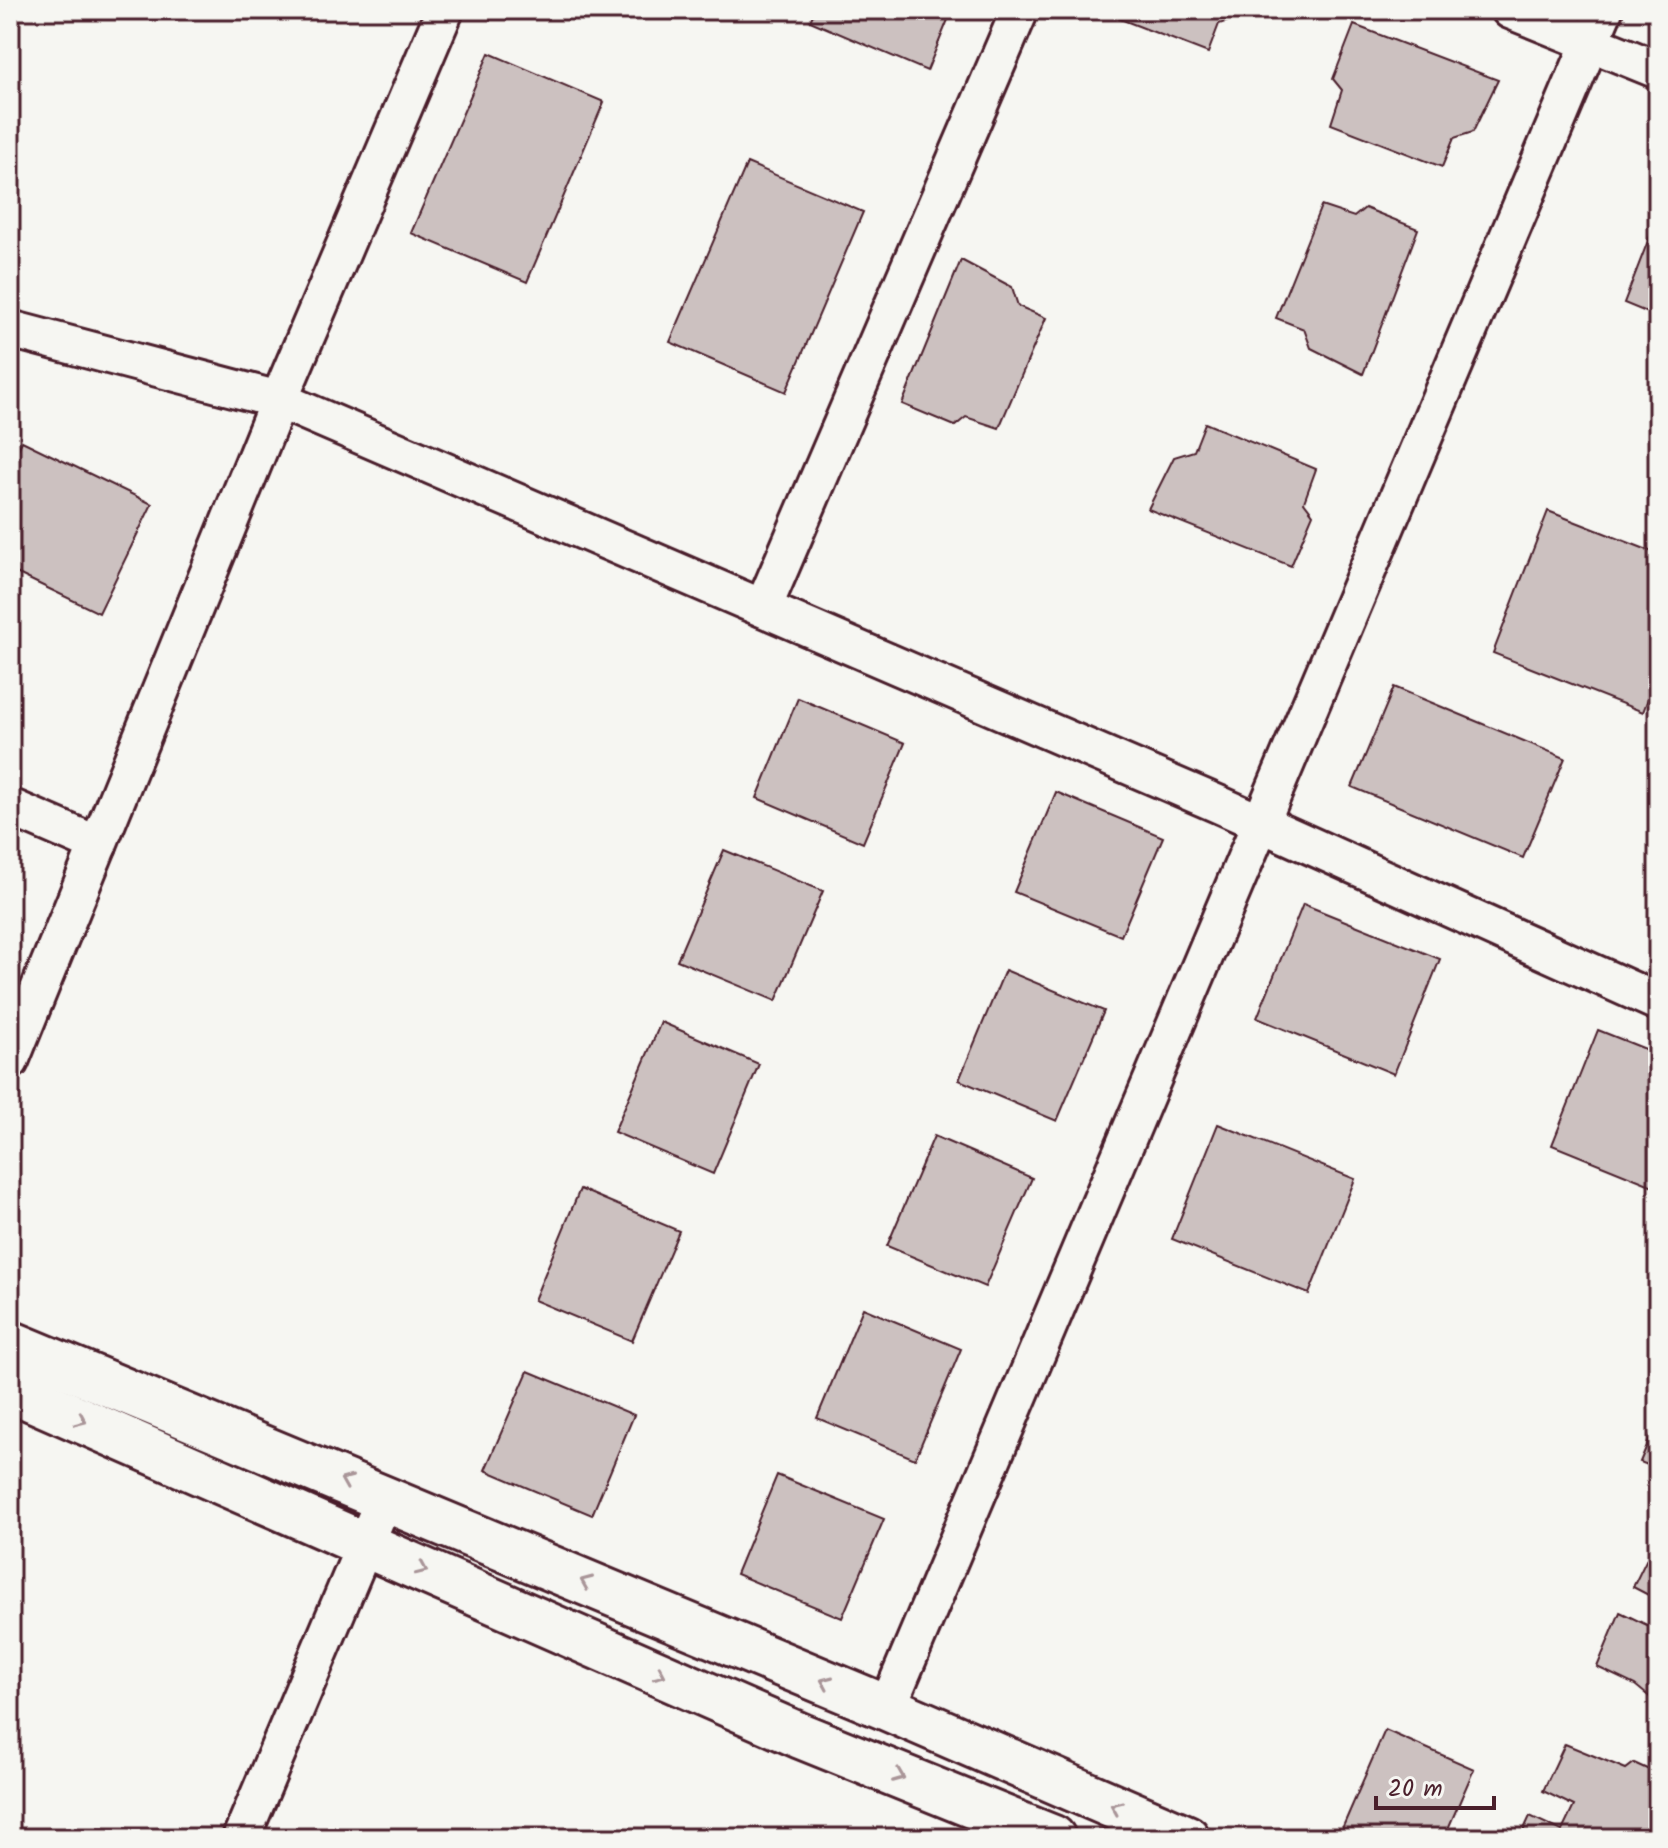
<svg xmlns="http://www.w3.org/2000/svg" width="1668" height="1848" viewBox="0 0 1668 1848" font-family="Kalam,sans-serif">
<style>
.building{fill:#ccc1c0;stroke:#4a1f2b;stroke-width:2}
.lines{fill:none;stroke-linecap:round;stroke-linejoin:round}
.minor-casing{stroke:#4a1f2b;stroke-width:42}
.tertiary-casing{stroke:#4a1f2b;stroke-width:50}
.minor{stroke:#f6f6f2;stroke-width:36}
.tertiary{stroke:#f6f6f2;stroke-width:44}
.oneway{stroke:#a99598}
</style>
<rect width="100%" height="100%" fill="#f6f6f2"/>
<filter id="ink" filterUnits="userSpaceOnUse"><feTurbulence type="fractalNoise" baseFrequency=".0125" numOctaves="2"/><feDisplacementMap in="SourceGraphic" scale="16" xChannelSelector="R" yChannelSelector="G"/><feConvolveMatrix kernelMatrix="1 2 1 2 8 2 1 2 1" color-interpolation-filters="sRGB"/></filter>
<g filter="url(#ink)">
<g class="building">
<polygon points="815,10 952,10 927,71 810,21"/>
<polygon points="1097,10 1242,10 1238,18 1219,24 1208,53"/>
<polygon points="1354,25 1498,80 1473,132 1454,138 1442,167 1331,124 1342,90 1333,79"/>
<polygon points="489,53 604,102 527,282 411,233"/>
<polygon points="747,163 863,212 786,392 670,342"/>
<polygon points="1321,206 1354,217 1365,208 1418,229 1363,374 1311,348 1304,329 1276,318"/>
<polygon points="1658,215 1658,317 1624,303"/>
<polygon points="961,260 1012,287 1018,306 1046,318 999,428 966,417 955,426 902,404"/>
<polygon points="1205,423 1316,469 1304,502 1313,514 1291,566 1148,509 1174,457 1194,451"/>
<polygon points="22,441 152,504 99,613 10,570 10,466"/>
<polygon points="1548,511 1658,554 1658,672 1643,712 1493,653"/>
<polygon points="1394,687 1565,758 1523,858 1352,787"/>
<polygon points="798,698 905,743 863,843 757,798"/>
<polygon points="1056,792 1163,837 1121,936 1014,892"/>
<polygon points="724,850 823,891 776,1001 677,960"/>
<polygon points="1303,904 1440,959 1394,1074 1257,1018"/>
<polygon points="1005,970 1104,1011 1057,1121 959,1080"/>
<polygon points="661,1022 759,1064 713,1174 614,1132"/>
<polygon points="1598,1030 1658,1054 1658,1188 1552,1145"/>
<polygon points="1218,1124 1355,1179 1309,1294 1172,1239"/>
<polygon points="934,1136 1032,1178 985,1287 887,1246"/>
<polygon points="580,1189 679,1231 632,1341 534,1300"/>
<polygon points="863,1308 961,1349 915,1459 817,1418"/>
<polygon points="528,1371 634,1415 592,1515 485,1470"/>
<polygon points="1658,1419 1658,1469 1640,1462"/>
<polygon points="777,1475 884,1519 842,1618 736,1574"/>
<polygon points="1656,1540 1658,1541 1658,1600 1633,1587"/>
<polygon points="1620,1612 1653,1628 1658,1617 1658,1704 1635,1685 1597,1667"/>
<polygon points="1385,1730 1474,1769 1444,1838 1338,1838"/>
<polygon points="1565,1744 1626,1769 1634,1763 1658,1774 1658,1816 1648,1838 1520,1838 1530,1816 1562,1831 1574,1806 1543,1791"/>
</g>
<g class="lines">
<defs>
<g id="minor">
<polyline points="1510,10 1658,70"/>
<polyline points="10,329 279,400 1218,804 1658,1002"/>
<polyline points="763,608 1020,10"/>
<polyline points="10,807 98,845"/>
<polyline points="10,1061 279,400 445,10"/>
<polyline points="887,1708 1604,10"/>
<polyline points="241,1838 385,1497"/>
</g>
<g id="tertiary">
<polyline points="10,1343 887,1708 1187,1838"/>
<polyline points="10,1389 801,1736 1053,1838"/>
</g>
</defs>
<use href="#minor" class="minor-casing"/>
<use href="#tertiary" class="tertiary-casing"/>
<use href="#minor" class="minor"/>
<use href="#tertiary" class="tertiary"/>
</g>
<defs><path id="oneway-chevron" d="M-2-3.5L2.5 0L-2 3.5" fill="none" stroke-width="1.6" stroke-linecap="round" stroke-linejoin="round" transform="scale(2)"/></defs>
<g class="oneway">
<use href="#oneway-chevron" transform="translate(81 1420) rotate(24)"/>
<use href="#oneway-chevron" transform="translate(346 1481) rotate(-157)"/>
<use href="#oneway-chevron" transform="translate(422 1569) rotate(24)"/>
<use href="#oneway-chevron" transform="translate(586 1582) rotate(-157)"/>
<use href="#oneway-chevron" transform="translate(660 1674) rotate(24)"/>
<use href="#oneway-chevron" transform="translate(826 1682) rotate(-157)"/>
<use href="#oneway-chevron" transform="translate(899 1776) rotate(22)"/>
<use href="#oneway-chevron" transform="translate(1116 1807) rotate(-157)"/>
</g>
</g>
<rect width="1668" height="1848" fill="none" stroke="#f6f6f2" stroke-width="40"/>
<rect x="20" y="20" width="1628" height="1808" fill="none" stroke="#4a1f2b" stroke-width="3" filter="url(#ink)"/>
<path d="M1376 1796v12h118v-12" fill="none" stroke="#4a1f2b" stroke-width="4"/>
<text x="1388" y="1796" font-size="24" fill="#4a1f2b" stroke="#f6f6f2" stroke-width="6" paint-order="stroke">20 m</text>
</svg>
